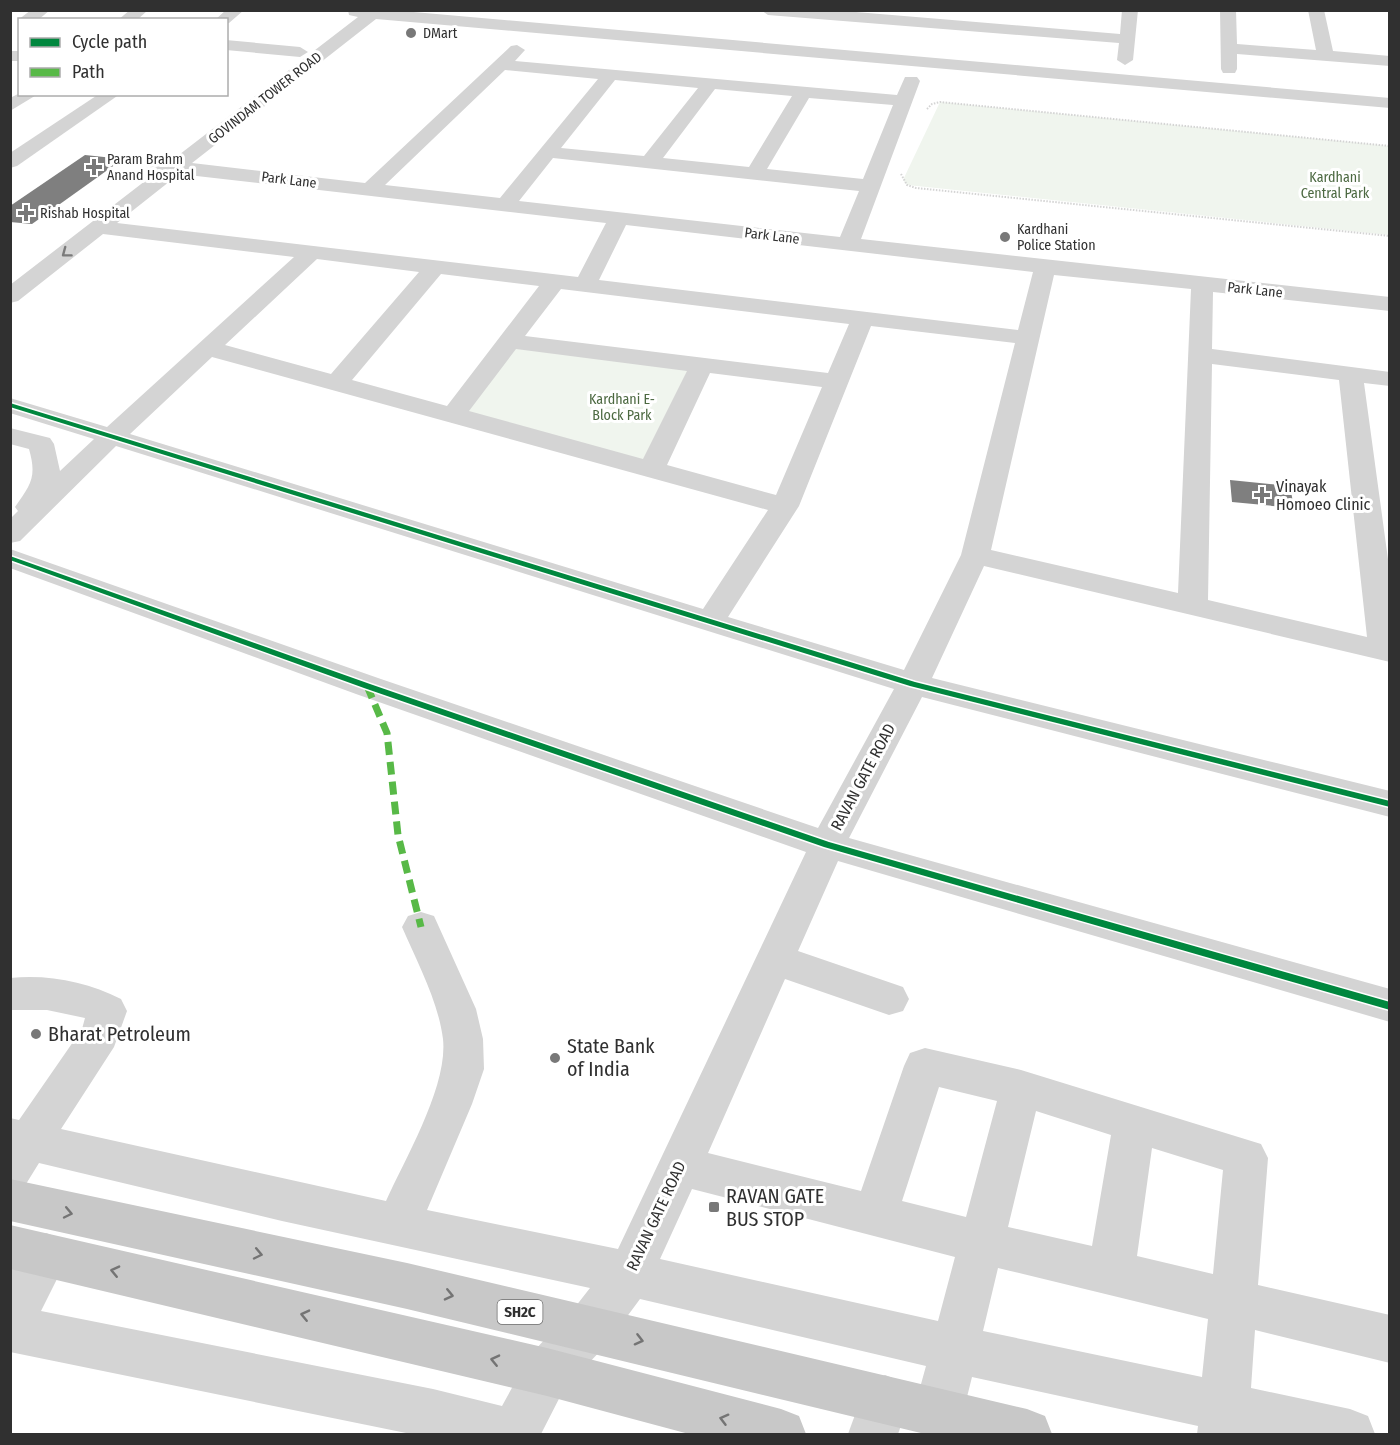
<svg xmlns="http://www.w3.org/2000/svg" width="1400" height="1445" viewBox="0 0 1400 1445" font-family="'Fira Sans Condensed',sans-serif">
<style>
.green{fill:#f0f5ee}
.building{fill:#7f7f7f}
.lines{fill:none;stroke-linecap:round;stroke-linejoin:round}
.path{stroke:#d4d4d4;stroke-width:2;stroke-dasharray:1.5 1.5;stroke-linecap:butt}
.minor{fill:#d4d4d4;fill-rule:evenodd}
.major{fill:#c8c8c8;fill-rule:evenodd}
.quiet{stroke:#58b947;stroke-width:7;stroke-dasharray:13 7;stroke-linecap:butt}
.cycleway-casing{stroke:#fff;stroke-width:3}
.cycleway{fill:#00873e;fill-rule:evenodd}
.oneway{stroke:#7a7a7a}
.oneway2{stroke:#747474}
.poi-dot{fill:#787878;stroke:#fff;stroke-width:2}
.labels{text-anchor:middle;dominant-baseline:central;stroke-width:6;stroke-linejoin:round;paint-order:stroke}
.far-poi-label{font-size:14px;fill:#303030;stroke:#fff;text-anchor:start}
.far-street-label{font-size:14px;fill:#303030;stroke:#fff}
.far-park-label{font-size:14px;fill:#4c6941;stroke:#fff}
.shield{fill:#fff;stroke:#6e6e6e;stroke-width:1.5}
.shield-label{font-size:15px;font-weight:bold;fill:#303030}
.poi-label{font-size:16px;fill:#303030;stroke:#fff;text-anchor:start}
.street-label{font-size:16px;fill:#303030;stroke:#fff}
.near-poi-label{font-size:20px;fill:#303030;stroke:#fff;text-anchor:start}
</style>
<rect width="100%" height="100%" fill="#fff"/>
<g class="green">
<polygon points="940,102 1389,146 1389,235 907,185 903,180"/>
<polygon points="509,341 702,365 651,470 453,415"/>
</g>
<g class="building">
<polygon points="85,155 123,159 32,224 10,222 10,206"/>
<polygon points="1230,480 1290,486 1294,508 1232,502"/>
</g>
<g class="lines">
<g class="path">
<polyline points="927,109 932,104 940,102 1390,146"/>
<polyline points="901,174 907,185 916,188 1390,236"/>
</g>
<g class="minor">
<polygon points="31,10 50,10 38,20 20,20 20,22 18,20"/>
<polygon points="130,10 148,10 137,20 118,20"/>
<polygon points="226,10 244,10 229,23 226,24 226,20 215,20"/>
<path d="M348,10h43l999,88v10l-1014,-89 -184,144 173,20 146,-137 6,-1 8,5 -10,11 382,34 8,-18h12l3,4 -59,158 529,58v14l-177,-19 -1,57 178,23v14l-26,-3 26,191v88l-406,-96 -52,112 458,113v26l-468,-120 -73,141 541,151v33l-552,-161 -40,90 105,36 6,12 -6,12 -14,4 -104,-36 -77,174 153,38 43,-125 6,-13 15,-5 96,22 240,74 7,14 -10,127 132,30v48l-135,-33 -4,58 99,21 18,7 7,18h-178l1,-8 -226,-49 -9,36 -7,18c-13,5 -23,5 -36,0l-7,-18 13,-47 -286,-67 -34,46 -42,44 -23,45h-130l-401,-82v-79l20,-34 16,-6 16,6 7,16 -28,56 392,78 69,17 28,-51 42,-44 18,-23 -308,-67 -243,-58 -13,21 -16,6v-72l9,2 63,-91 3,-11 -38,-8h-37v-32c39,-4 77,4 111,21l6,12 -13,36 -53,82 325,72c20,-44 62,-115 57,-162 -5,-39 -26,-77 -41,-112l6,-11 13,-4 13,4 42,93 7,30 1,30 -12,35 -45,106 191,39 188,-397 -450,-158 -346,-126v-19l368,129 440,150 76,-139 -778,-243 -96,95 -10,2v-24l8,-8 -3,-4c16,-23 22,-30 14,-58l-19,-5v-16l40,10 4,6 6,27 34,-32 -84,-26v-15l97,29 187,-170 -191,-23 -85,67 -8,2v-18l148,-114 -10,-2 -3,-4 3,-4h23l187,-144 -9,-2zM505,70l93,9 -98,119 -115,-13zM615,80l83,8 -54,68 -83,-8zM715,89l77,7 -43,71 -86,-9zM809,98l84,7 -30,74 -96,-10zM553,158l306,33 -19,46 -321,-36zM179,174l427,49 -28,54 -461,-54zM626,225l407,47 -15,58 -419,-50zM317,259l102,13 -88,102 -106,-29zM441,274l98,12 -92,120 -95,-26zM1054,275l137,14 -13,304 -187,-43zM561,289l288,35 -21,49 -303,-37zM871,326l144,17 -54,212 -57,115 -176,-53 71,-111zM516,349l171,22 -44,88 -174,-48zM212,357l556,153 -65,99 -573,-175zM1212,364l127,16 28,257 -159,-37zM710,373l112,14 -46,108 -109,-30zM939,1087l58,14 -31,116 -64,-16zM1036,1111l75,24 -19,111 -84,-19zM1152,1148l71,22 -10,104 -76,-18zM692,1189l263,68 -17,64 -278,-62zM998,1268l210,51 -6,58 -219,-46z"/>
<polygon points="761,10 832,10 1120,34 1122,10 1138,10 1133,60 1125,65 1117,60 1119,43 768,15"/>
<polygon points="1220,10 1236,10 1237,44 1316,50 1308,10 1324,10 1333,51 1390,56 1390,66 1237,54 1237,69 1235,73 1223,73 1221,69"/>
<polygon points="226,40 300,47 308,52 300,57 226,50"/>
<rect x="10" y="51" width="10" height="10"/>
<polygon points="20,93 38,94 10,111 10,98"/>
<polygon points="99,94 120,94 17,166 10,168 10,153"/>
<polygon points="885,1375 903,1382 910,1400 898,1434 848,1434 867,1382"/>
</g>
<g class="major">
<polygon points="10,1179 407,1263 1027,1409 1045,1416 1052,1434 925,1434 407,1309 10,1221"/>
<polygon points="10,1225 547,1348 781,1409 799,1416 806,1434 689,1434 547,1396 10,1269"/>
</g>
<polyline class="quiet" points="367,686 387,733 398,835 421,927"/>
<defs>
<g id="cycleway">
<polygon points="10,403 915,682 1390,801 1390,807 910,686 10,407"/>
<polygon points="10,556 370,684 829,842 1390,1002 1390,1010 824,847 364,688 10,560"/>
</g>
</defs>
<use href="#cycleway" class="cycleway-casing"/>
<use href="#cycleway" class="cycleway"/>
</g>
<defs><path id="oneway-chevron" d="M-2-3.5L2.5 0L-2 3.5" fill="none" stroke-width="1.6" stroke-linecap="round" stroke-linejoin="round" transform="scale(1.5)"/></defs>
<use class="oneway" href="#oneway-chevron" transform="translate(66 253) rotate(143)"/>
<g class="oneway2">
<use href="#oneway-chevron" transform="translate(68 1213) rotate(12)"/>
<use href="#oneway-chevron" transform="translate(258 1254) rotate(12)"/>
<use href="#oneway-chevron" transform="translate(115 1271) rotate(-167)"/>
<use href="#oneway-chevron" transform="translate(449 1295) rotate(13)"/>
<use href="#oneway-chevron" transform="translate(305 1315) rotate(-167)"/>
<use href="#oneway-chevron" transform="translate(639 1340) rotate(14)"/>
<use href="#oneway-chevron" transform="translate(495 1360) rotate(-167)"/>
<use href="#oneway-chevron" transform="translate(724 1419) rotate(-165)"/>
</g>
<g class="poi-dot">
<circle cx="411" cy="33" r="6"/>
<path d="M91 158h6v6h6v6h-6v6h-6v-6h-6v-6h6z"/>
<path d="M23 204h6v6h6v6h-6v6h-6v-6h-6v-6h6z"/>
<circle cx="1005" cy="237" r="6"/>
<path d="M1259 486h6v6h6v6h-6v6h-6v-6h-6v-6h6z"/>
<circle cx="36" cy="1034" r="6"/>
<circle cx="555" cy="1058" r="6"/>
<rect x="708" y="1201" width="12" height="12" rx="3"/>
</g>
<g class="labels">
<g class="far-poi-label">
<text x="423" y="33">DMart</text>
<text x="107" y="159">Param Brahm<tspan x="107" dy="16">Anand Hospital</tspan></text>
<text x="40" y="213">Rishab Hospital</text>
<text x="1017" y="229">Kardhani<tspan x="1017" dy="16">Police Station</tspan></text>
</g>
<g class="far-street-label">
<text transform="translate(265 98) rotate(-38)">GOVINDAM TOWER ROAD</text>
<text transform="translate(289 180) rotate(7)">Park Lane</text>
<text transform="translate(772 236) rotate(7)">Park Lane</text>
<text transform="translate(1255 290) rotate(6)">Park Lane</text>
</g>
<g class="far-park-label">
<text x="1335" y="177">Kardhani<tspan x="1335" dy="16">Central Park</tspan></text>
<text x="622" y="399">Kardhani E-<tspan x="622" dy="16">Block Park</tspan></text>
</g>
<rect class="shield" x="497.5" y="1300" width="45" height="24" rx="4.5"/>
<g class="shield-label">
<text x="520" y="1312">SH2C</text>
</g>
<g class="poi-label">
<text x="1276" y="486">Vinayak<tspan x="1276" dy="18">Homoeo Clinic</tspan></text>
</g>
<g class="street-label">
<text transform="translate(863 777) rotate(-62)">RAVAN GATE ROAD</text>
<text transform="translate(656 1216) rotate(-65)">RAVAN GATE ROAD</text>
</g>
<g class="near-poi-label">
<text x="48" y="1034">Bharat Petroleum</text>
<text x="567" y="1046">State Bank<tspan x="567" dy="23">of India</tspan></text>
<text x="726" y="1196">RAVAN GATE<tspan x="726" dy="23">BUS STOP</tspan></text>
</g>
</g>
<rect width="1400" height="1445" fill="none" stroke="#303030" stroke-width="24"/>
<rect x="18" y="18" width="210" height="78" fill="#ffffff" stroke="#acacac" stroke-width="1.5"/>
<rect x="30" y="38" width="30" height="9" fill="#00873e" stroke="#acacac" stroke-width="1.5"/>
<text x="72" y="48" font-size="18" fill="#303030">Cycle path</text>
<rect x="30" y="68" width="30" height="9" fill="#58b947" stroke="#acacac" stroke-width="1.5"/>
<text x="72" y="78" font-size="18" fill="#303030">Path</text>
</svg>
